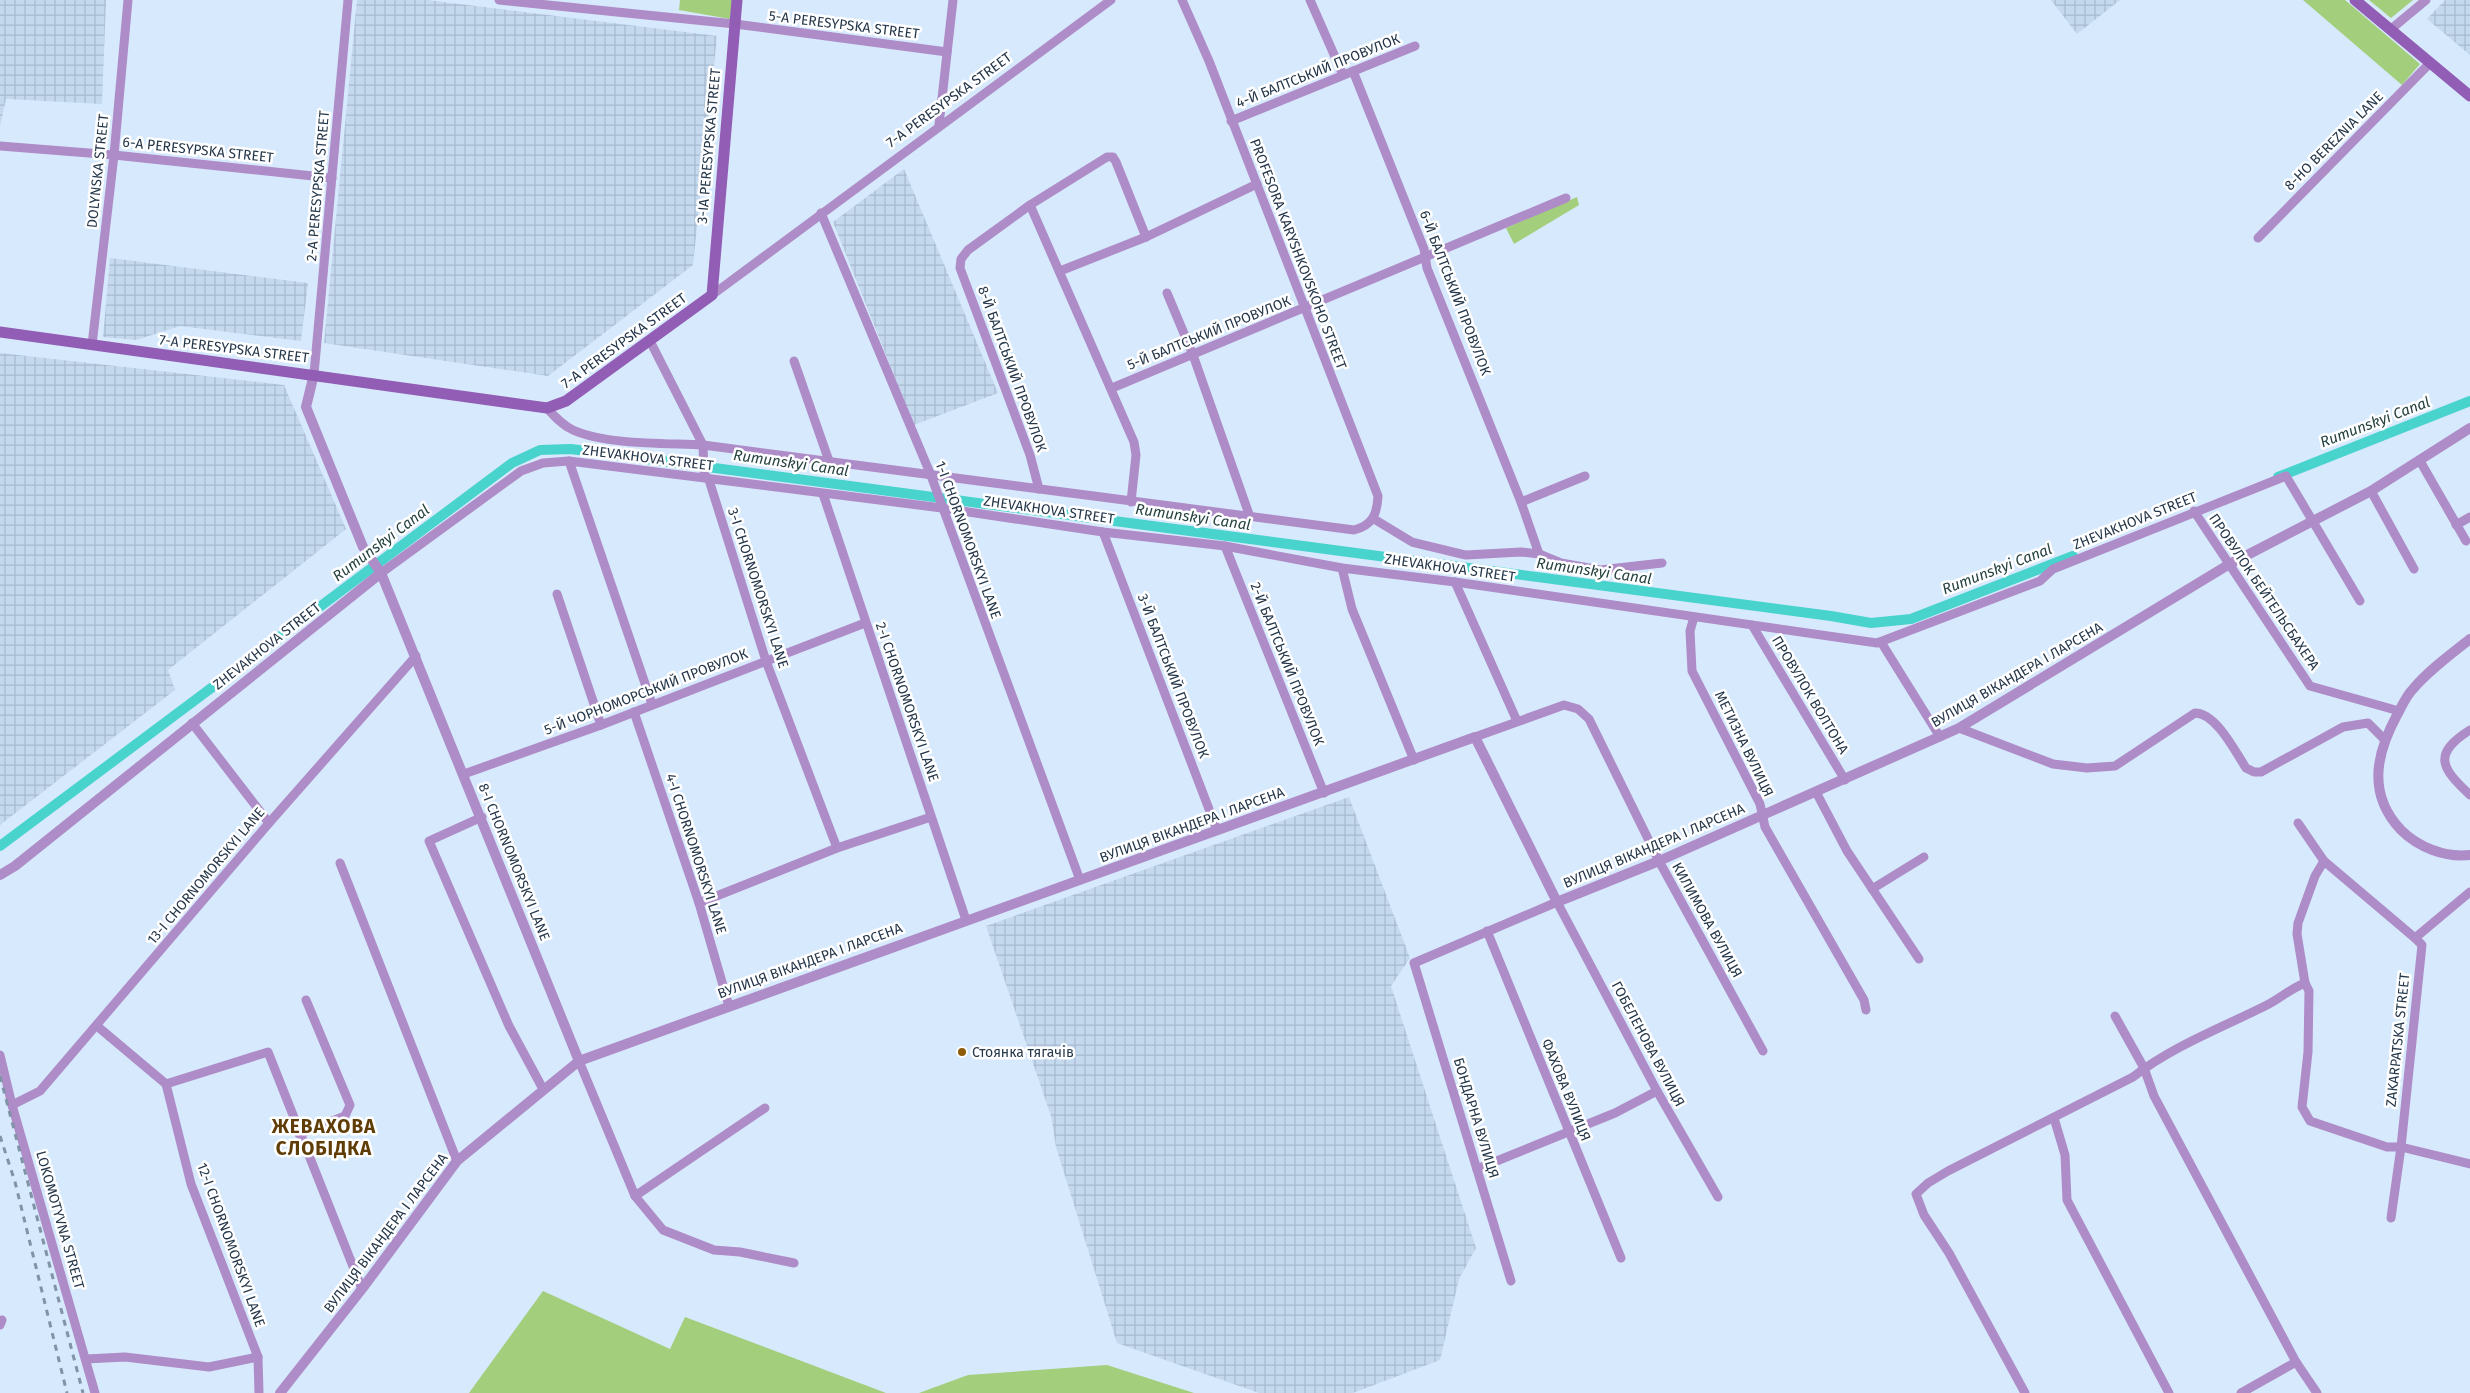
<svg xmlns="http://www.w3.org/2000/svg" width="2470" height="1393" viewBox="0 0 2470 1393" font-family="'Fira Sans',sans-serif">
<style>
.industrial{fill:url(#industrial-grid)}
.grass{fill:#a3ce7b}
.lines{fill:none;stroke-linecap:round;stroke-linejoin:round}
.canal{stroke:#49d3cd;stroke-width:10}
.minor{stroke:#ae8cc7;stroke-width:9}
.tertiary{stroke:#ae8cc7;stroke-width:10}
.secondary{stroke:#925db4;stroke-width:11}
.rail{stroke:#8193a7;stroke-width:3;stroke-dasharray:6 6;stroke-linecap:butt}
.poi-dot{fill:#8e5b0a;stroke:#fff;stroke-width:2}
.labels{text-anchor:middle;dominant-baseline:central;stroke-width:5;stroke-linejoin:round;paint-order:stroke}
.street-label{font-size:14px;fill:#25374a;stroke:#fff}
.poi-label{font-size:14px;fill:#25374a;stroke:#fff;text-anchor:start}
.water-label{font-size:15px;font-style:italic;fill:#264341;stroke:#fff}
.district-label{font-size:19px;font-weight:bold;letter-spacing:1px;fill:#603d07;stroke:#fff}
</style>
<defs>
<pattern id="industrial-grid" width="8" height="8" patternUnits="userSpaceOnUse" patternTransform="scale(1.25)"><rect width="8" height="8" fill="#c4d8ee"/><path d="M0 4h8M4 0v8" fill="none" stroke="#a8bace"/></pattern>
</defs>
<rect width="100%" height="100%" fill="#d7e9fd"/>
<g class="industrial">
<polygon points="0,0 106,0 102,104 6,99 0,126"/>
<polygon points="357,0 427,0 717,36 693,265 548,376 324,343"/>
<polygon points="2051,0 2120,0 2077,34"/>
<polygon points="2445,0 2470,0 2470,55 2427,19"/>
<polygon points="904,169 998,393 914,425 833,222"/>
<polygon points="110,258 308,283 301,341 180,326 136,340 103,337"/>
<polygon points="0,353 284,385 346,529 168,670 175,690 0,825"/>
<polygon points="1349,797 1410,958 1391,986 1476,1248 1459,1279 1440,1360 1353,1393 1259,1393 1117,1343 1056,1147 1051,1116 986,926"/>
</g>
<g class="grass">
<polygon points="680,0 732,0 730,19 679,10"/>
<polygon points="2303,0 2345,0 2420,64 2402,85"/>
<polygon points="2369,0 2413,0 2391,18"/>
<polygon points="1577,197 1579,205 1514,244 1506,228"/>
<polygon points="543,1291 670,1349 685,1317 886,1393 469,1393"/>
<polygon points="1107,1365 1194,1393 919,1393 968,1375"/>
</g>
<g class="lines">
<g class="canal">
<polyline points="2278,477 2470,401"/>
<polyline points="0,846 512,463 540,450 571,449 1831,616 1871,623 1911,619 2073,556"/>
</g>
<g class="minor">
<polyline points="499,0 735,24 947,52"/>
<polyline points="1310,0 1343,75"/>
<polyline points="2390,30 2426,0"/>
<polyline points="1353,71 1424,249 1427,268 1521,502 1539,554"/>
<polyline points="1231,121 1415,46"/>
<polyline points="939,125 953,0"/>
<polyline points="0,146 114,155 332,178"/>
<polyline points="1030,205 1134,442 1136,455 1131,502"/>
<polyline points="821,213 930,473 1080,880"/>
<polyline points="2258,238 2430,63"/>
<polyline points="1060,271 1146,237 1257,184"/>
<polyline points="1167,293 1193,355 1250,517"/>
<polyline points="712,295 1111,0"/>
<polyline points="650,341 703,445 704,473 709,480 766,661 837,848"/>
<polyline points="92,345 114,155 128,0"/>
<polyline points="794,361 829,461"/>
<polyline points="314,374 348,0"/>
<polyline points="1112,388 1566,198"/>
<path d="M547,408c7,8 15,17 26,22 33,15 93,13 130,15l651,85c19,-5 23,-16 24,-34l-169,-435 -27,-61"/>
<polyline points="569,461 652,704"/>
<polyline points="2420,461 2466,541"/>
<polyline points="1039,489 1030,455 960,268 961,259 968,250 1030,205 1107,157 1113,157 1116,162 1146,237"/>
<polyline points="2371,491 2414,569"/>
<polyline points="823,494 966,920"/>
<polyline points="1521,502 1585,476"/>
<polyline points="2194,511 2310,686 2399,711"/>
<polyline points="1374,519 1412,542 1466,555 1521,552 1539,554 1561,563 1600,570 1662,563"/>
<polyline points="2456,525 2470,517"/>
<polyline points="1103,532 1217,830"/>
<polyline points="1225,546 1324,793"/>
<polyline points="1342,568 1352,609 1414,760"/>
<polyline points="381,573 521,471 543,463 569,461 942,508 1103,532 1225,546 1342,568 1455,582 1877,643 2040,581 2053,569 2286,476 2360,601"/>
<polyline points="1455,582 1517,721"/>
<polyline points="557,594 601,725"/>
<polyline points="1694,617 1690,631 1692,671 1760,804 1765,827 1864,1000 1866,1010"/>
<polyline points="1752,625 1845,780"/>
<polyline points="1881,642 1940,737"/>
<polyline points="634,712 699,903 729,1006"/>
<polyline points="192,723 269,823"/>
<path d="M1959,728l94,36 34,4 28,-2 80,-53c21,0 40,38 51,55l8,4h7l82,-45 25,-4 16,16"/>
<path d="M2470,730c-38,24 -29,38 0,65"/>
<polyline points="1475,737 1564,705 1578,709 1589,719 1659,861 1763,1051"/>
<polyline points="464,774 601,725 865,623"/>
<polyline points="1816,792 1847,851 1919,959"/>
<polyline points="482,817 429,841 509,1026 543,1089"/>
<polyline points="2298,823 2324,861 2415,938"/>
<polyline points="2324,861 2315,876 2298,923 2297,934 2305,983 2309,991 2308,1052 2302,1107 2310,1121 2387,1147 2401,1147 2470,1164"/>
<polyline points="340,863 457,1161"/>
<polyline points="1872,889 1924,857"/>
<polyline points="699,903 837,848 931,817"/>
<polyline points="1487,931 1621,1258"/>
<polyline points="2115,1016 2144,1068 2154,1096 2296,1362 2317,1393"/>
<polyline points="97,1026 166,1084 191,1184 258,1357"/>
<polyline points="0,1055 12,1105 95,1393"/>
<polyline points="579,1061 635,1196 663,1230 714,1250 740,1252 794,1263"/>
<polyline points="166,1084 268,1052 362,1289"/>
<polyline points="12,1105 40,1091 269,823 416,656"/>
<polyline points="2054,1118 2065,1155 2067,1200 2169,1393"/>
<polyline points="299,1134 345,1116 350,1105 306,1000"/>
<polyline points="1477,1169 1615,1113 1657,1091"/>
<polyline points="635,1196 765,1108"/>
<polyline points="2391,1218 2401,1147 2422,945 2415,938 2470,892"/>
<polyline points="1511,1281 1414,963 1557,902 1657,1091 1718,1197"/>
<polyline points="0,1325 2,1320"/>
<polyline points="86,1359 125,1357 209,1367 258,1357 259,1393"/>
<path d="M2025,1393l-76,-140 -25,-38 -8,-21 12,-11 20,-12 185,-94c40,-31 88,-49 132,-71 14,-7 25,-17 40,-23"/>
<polyline points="2241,1393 2296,1362"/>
</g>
<g class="tertiary">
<polyline points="314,374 306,407 363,547 381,573 579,1061"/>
<path d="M2470,639c-20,16 -41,31 -57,50 -7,7 -11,17 -16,26 -21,39 -30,79 4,115 17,17 44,28 69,25"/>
<polyline points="0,875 15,866 381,573"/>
<polyline points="280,1393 362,1289 457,1161 579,1061 1475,737 1557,902 1659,861 1959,728 2228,565 2371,491 2470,428"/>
</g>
<g class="secondary">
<polyline points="2355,0 2470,96"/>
<polyline points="0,332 547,408 566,401 712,295 737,0"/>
</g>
<g class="rail">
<polyline points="0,1076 83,1393"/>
<polyline points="0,1136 15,1182 67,1393"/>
</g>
</g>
<circle class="poi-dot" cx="962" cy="1052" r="5"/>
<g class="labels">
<g class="street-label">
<text transform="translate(844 25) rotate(7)">5-A PERESYPSKA STREET</text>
<text transform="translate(1318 71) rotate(-22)">4-Й БАЛТСЬКИЙ ПРОВУЛОК</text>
<text transform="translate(949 100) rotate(-36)">7-A PERESYPSKA STREET</text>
<text transform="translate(2334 141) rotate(-45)">8-HO BEREZNIA LANE</text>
<text transform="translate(709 146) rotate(-85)">3-IA PERESYPSKA STREET</text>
<text transform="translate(198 150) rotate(6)">6-A PERESYPSKA STREET</text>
<text transform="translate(98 171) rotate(-84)">DOLYNSKA STREET</text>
<text transform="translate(318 186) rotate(-85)">2-A PERESYPSKA STREET</text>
<text transform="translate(1298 254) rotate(69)">PROFESORA KARYSHKOVSKOHO STREET</text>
<text transform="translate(1455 293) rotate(69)">6-Й БАЛТСЬКИЙ ПРОВУЛОК</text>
<text transform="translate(1209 333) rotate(-22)">5-Й БАЛТСЬКИЙ ПРОВУЛОК</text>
<text transform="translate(624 341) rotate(-36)">7-A PERESYPSKA STREET</text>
<text transform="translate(234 349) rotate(7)">7-A PERESYPSKA STREET</text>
<text transform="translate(1012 369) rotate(70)">8-Й БАЛТСЬКИЙ ПРОВУЛОК</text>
<text transform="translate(648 458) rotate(7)">ZHEVAKHOVA STREET</text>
<text transform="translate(1049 510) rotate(8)">ZHEVAKHOVA STREET</text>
<text transform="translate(2135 521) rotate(-22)">ZHEVAKHOVA STREET</text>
<text transform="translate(968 540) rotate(70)">1-I CHORNOMORSKYI LANE</text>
<text transform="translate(1450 568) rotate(8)">ZHEVAKHOVA STREET</text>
<text transform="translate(758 588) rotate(72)">3-I CHORNOMORSKYI LANE</text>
<text transform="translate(2264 592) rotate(56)">ПРОВУЛОК БЕЙТЕЛЬСБАХЕРА</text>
<text transform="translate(267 646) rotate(-38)">ZHEVAKHOVA STREET</text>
<text transform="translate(1287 664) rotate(68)">2-Й БАЛТСЬКИЙ ПРОВУЛОК</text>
<text transform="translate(2017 675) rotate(-30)">ВУЛИЦЯ ВІКАНДЕРА І ЛАРСЕНА</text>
<text transform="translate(1173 676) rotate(69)">3-Й БАЛТСЬКИЙ ПРОВУЛОК</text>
<text transform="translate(646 692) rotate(-21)">5-Й ЧОРНОМОРСЬКИЙ ПРОВУЛОК</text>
<text transform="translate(1810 695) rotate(59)">ПРОВУЛОК ВОЛТОНА</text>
<text transform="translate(907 702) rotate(71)">2-I CHORNOMORSKYI LANE</text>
<text transform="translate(1744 744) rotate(64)">МЕТИЗНА ВУЛИЦЯ</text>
<text transform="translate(1192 825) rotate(-20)">ВУЛИЦЯ ВІКАНДЕРА І ЛАРСЕНА</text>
<text transform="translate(1654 846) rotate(-23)">ВУЛИЦЯ ВІКАНДЕРА І ЛАРСЕНА</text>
<text transform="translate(696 854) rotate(72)">4-I CHORNOMORSKYI LANE</text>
<text transform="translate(514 862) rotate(68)">8-I CHORNOMORSKYI LANE</text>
<text transform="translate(206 876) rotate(-50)">13-I CHORNOMORSKYI LANE</text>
<text transform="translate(1707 920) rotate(61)">КИЛИМОВА ВУЛИЦЯ</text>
<text transform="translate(810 961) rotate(-20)">ВУЛИЦЯ ВІКАНДЕРА І ЛАРСЕНА</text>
<text transform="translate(2398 1040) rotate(-84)">ZAKARPATSKA STREET</text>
<text transform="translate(1648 1044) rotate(62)">ГОБЕЛЕНОВА ВУЛИЦЯ</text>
<text transform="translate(1566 1090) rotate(68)">ФАХОВА ВУЛИЦЯ</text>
<text transform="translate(1476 1118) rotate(73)">БОНДАРНА ВУЛИЦЯ</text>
<text transform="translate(60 1220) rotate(74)">LOKOMOTYVNA STREET</text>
<text transform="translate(386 1233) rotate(-53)">ВУЛИЦЯ ВІКАНДЕРА І ЛАРСЕНА</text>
<text transform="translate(231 1245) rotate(70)">12-I CHORNOMORSKYI LANE</text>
</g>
<g class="poi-label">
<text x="972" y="1052">Стоянка тягачів</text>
</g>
<g class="water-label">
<text transform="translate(2375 422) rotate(-21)">Rumunskyi Canal</text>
<text transform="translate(791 463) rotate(8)">Rumunskyi Canal</text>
<text transform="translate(1193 517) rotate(8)">Rumunskyi Canal</text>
<text transform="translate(381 543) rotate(-37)">Rumunskyi Canal</text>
<text transform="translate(1997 569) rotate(-21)">Rumunskyi Canal</text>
<text transform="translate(1594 571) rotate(8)">Rumunskyi Canal</text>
</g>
<g class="district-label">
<text x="324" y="1126">ЖЕВАХОВА<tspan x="324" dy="22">СЛОБІДКА</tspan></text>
</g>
</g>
</svg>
